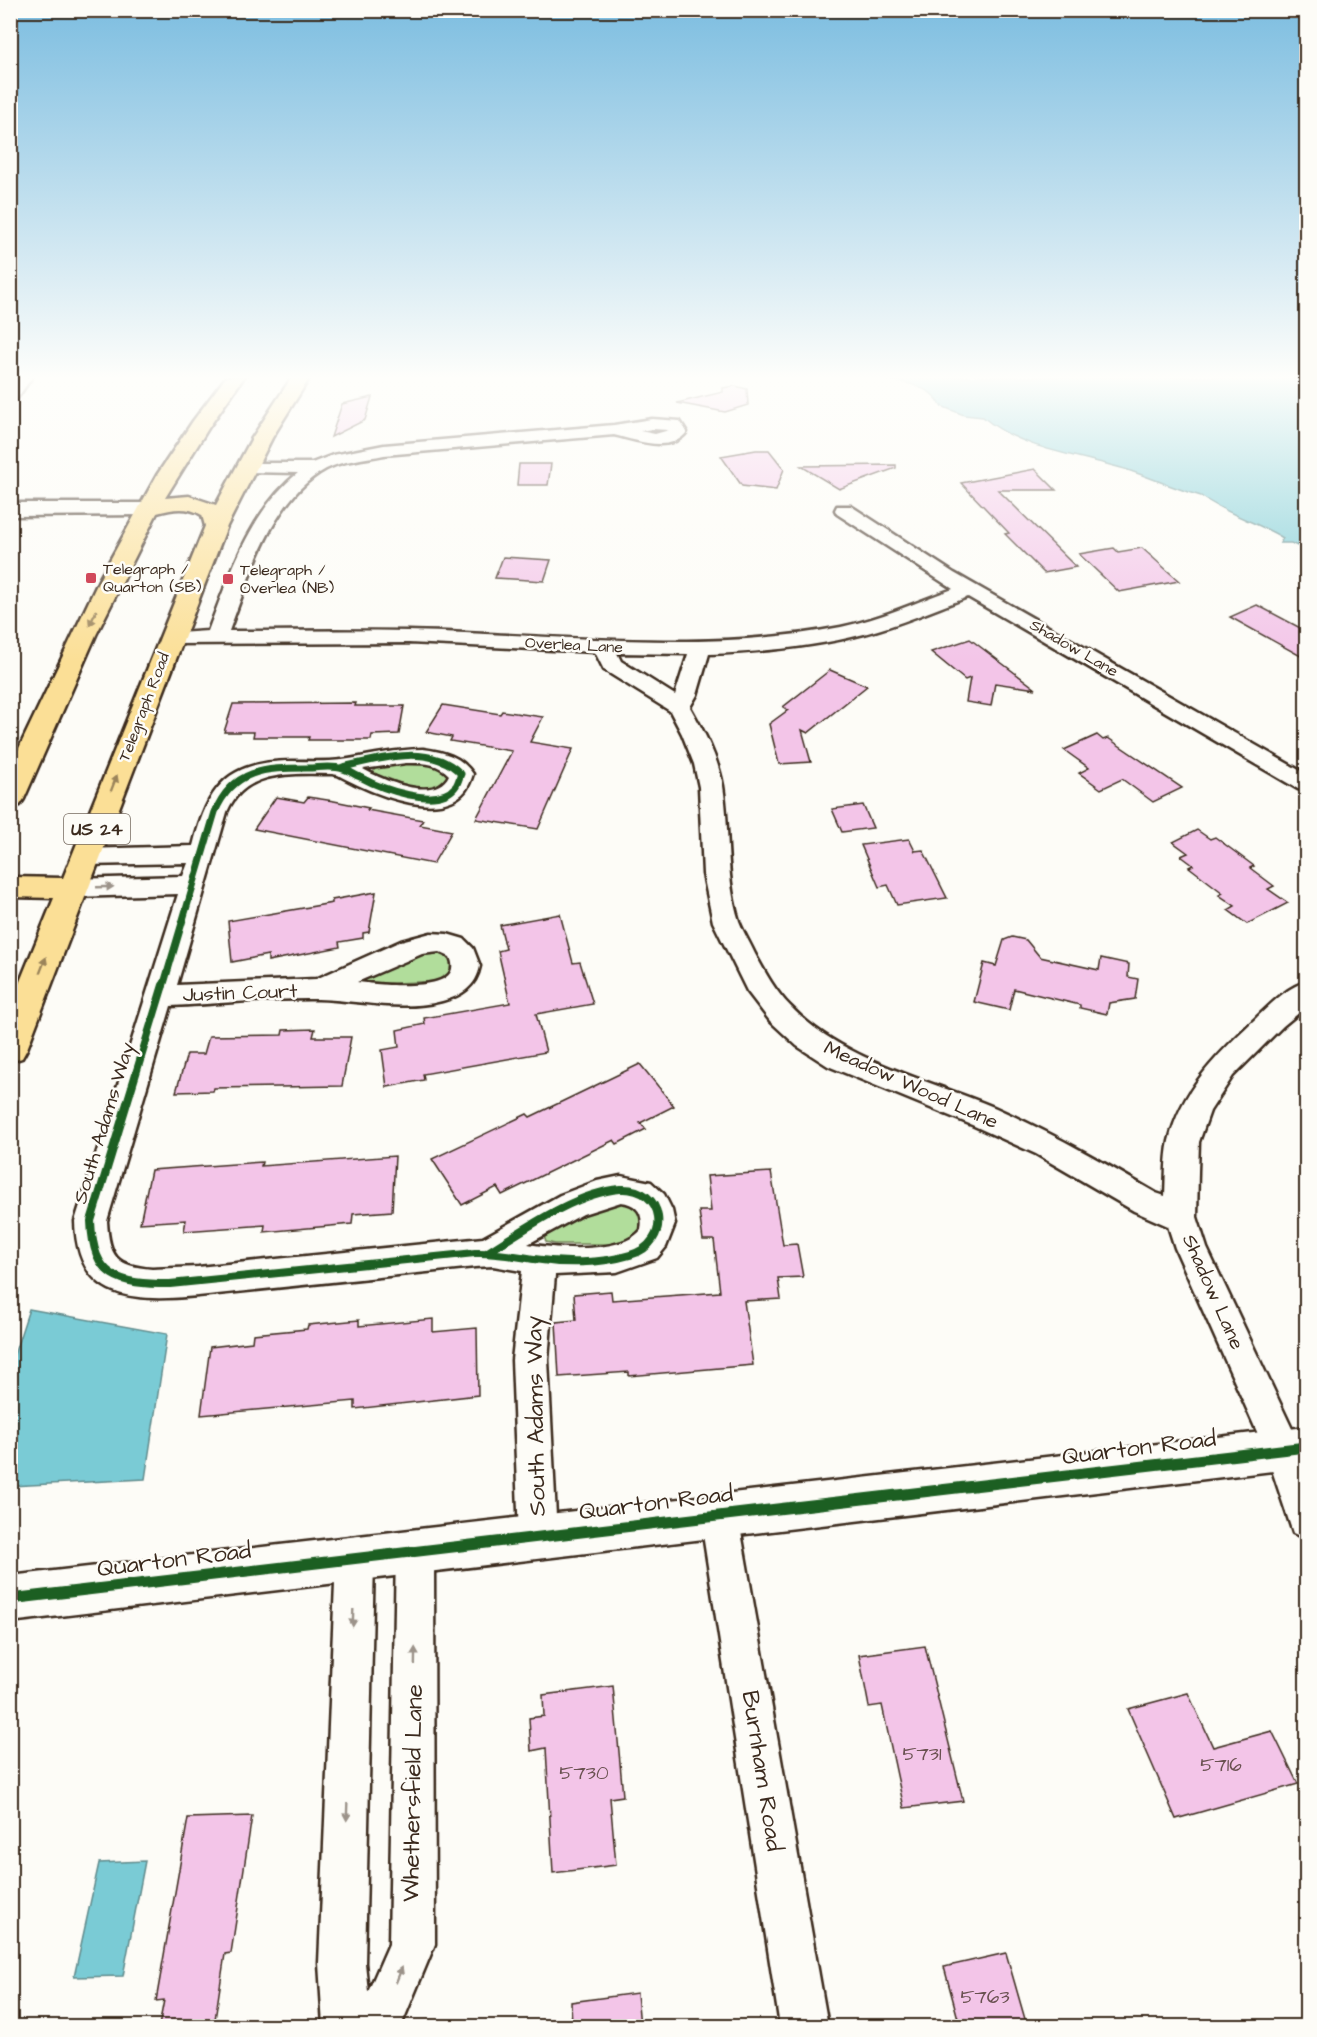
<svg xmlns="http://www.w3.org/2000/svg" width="1317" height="2037" viewBox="0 0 1317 2037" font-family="'Architects Daughter',sans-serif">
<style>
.green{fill:#b1dd9b;stroke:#76845c;stroke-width:1.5}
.water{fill:#7acbd5;stroke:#618b8c;stroke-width:1.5}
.building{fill:#f3c5e8;stroke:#3b2a1e;stroke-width:1.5}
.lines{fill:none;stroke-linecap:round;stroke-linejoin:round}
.street-casing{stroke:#3b2a1e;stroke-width:5}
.secondary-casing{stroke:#3b2a1e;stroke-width:5}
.highway-casing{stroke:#3b2a1e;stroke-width:5}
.street{fill:#fdfcf7;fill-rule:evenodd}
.secondary{fill:#fdfcf7;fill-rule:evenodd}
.highway{fill:#fbdf96;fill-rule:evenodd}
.cycleway-far2-casing{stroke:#fdfcf7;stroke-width:10}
.cycleway-far1-casing{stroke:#fdfcf7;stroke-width:12}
.cycleway-casing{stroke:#fdfcf7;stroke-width:15}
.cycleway-far2{stroke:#1b5e20;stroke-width:7}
.cycleway-far1{stroke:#1b5e20;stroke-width:8}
.cycleway{stroke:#1b5e20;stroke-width:11}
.oneway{fill:#9b845a}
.oneway2{fill:#9c938a}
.poi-dot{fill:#d1495b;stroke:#fdfcf7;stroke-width:2}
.labels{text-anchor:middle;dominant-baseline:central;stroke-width:5;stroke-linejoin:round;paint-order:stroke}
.far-poi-label{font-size:16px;fill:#3b2a1e;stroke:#fdfcf7;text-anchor:start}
.far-street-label{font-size:16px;fill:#3b2a1e;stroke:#fdfcf7}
.shield{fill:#fdfcf7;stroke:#75695f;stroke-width:1.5}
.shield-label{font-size:18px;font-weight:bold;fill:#3b2a1e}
.street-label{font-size:20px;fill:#3b2a1e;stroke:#fdfcf7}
.near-number-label{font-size:20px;fill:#695150}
.near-street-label{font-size:24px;fill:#3b2a1e;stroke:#fdfcf7}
</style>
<rect width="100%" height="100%" fill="#fdfcf7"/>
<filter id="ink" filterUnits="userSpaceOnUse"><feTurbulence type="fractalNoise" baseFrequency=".0167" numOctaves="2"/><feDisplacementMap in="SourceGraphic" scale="12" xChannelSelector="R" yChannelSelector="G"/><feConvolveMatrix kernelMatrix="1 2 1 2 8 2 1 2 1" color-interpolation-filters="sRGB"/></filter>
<g filter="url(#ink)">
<g class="green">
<polygon points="408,761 441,767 449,776 439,788 417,789 373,773 376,766"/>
<polygon points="433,950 451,956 453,970 443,981 370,984 365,981 371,972"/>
<polygon points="614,1200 636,1205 645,1222 640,1234 622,1244 555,1244 546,1242 544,1236 548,1229"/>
</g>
<g class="water">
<path d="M892,377h414v173l-15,-7h-11l3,-5c-26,-16 -57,-24 -82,-42 -25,-7 -49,-18 -73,-26 -48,-15 -107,-20 -145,-53l-19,-2 -23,-9c-8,-19 -34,-24 -53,-26z"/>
<polygon points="29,1309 167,1334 145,1479 11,1486 11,1364"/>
<polygon points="145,1861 123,1976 74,1977 99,1863"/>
</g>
<g class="building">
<polygon points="735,386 747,389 748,405 725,412 677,403 723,392 723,388"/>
<polygon points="372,397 365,420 331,437 342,404"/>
<polygon points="756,450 769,450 784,469 776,490 742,486 721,456"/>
<polygon points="519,464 551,464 548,485 517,485"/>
<polygon points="896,465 896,468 839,489 801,466"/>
<polygon points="1035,469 1056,490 998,490 1076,567 1044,573 1005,534 1009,533 961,483"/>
<polygon points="1114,548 1118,552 1142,548 1179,581 1119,592 1079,554"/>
<polygon points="503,557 551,560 544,581 495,578"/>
<polygon points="1257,605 1306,631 1306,659 1230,617"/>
<polygon points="970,639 1036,689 995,683 991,706 966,702 970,678 965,680 931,652"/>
<polygon points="830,670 867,686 808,733 802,730 811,762 779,764 769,724 788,710 783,707"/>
<polygon points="356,703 355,706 404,706 399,734 372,735 371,740 308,740 309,737 253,737 254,732 224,732 233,704"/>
<polygon points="443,705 500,714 502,711 543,717 530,742 573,749 538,829 476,819 512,751 450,741 452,737 426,732"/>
<polygon points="1097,735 1103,740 1108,738 1182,788 1153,802 1122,779 1101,789 1079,773 1089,768 1064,750"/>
<polygon points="276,797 304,802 308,797 334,801 369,808 367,810 423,820 420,825 452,831 433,864 254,829"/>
<polygon points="863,805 873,828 842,832 832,809"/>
<polygon points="1197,830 1210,839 1215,837 1254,866 1250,868 1274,886 1268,889 1288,903 1247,924 1228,910 1235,906 1219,895 1223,893 1189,867 1193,865 1181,856 1188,853 1173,842"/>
<polygon points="909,839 915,851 923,850 947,898 897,905 888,885 879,887 861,845"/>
<polygon points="376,892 369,932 363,933 363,938 339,942 340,947 268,961 268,955 232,962 228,921 332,903 332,900"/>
<polygon points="560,914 573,963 580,962 593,1004 536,1014 546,1052 423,1074 424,1080 387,1087 382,1050 399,1047 397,1030 425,1024 424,1018 510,1003 498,951 506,949 500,925"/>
<polygon points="1012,937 1026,940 1040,957 1099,970 1101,958 1129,964 1128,977 1138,979 1135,999 1109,1003 1107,1014 1080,1008 1080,1005 1014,989 1009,1010 974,1002 984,963 996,966 1004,940"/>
<polygon points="315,1029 313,1037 351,1037 342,1086 214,1088 213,1091 176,1092 187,1054 204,1054 209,1036 282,1035 283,1030"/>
<polygon points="640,1064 674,1106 640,1123 646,1129 617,1144 614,1140 502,1195 497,1187 462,1205 432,1159 527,1114 530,1117"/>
<polygon points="395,1156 392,1211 353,1214 352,1224 264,1232 265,1225 184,1231 186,1220 140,1223 151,1170 262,1162 261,1166"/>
<polygon points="771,1172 783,1245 797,1244 803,1277 778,1278 781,1299 744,1301 753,1365 629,1376 629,1372 559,1377 556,1322 576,1320 574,1294 611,1291 612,1300 720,1292 714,1240 703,1240 699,1211 711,1211 707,1176"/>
<polygon points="433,1319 433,1332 477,1328 478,1395 355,1409 355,1401 201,1415 210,1347 252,1342 253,1334 307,1329 308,1325 359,1320 359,1326"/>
<polygon points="925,1646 963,1801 904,1808 882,1705 869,1707 859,1655"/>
<polygon points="613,1686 623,1796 610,1798 616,1865 553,1873 546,1748 531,1751 529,1718 544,1716 543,1695"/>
<polygon points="1188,1693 1213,1747 1272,1731 1298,1784 1176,1819 1128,1709"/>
<polygon points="252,1816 231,1953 225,1954 214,2026 159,2026 164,2000 156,2001 188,1818"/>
<polygon points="1006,1953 1027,2026 960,2026 944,1967"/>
<polygon points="637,1993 640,2026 572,2026 571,2002"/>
</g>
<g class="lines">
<defs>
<g id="street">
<polygon points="16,377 32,377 16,400 10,401 10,384"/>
<path d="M652,419l28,2 7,11c-17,22 -51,8 -73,3l-230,20c-19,4 -40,5 -58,14 -54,29 -77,109 -97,162 79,0 158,-2 236,2 125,5 252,18 376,-6 39,-8 75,-25 112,-38l-116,-75 -2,-4 2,-4h14l103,67 352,201v17l-8,-2 -330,-192c-35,13 -69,28 -104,37 -50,13 -103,18 -155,20l-12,41 -7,12c14,25 28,50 33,79 7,45 2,91 16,135 4,11 11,22 16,33 10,18 20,37 35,52 52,55 138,73 206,102 56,25 107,54 160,85l9,3c1,-17 0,-37 4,-55 12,-50 47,-85 83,-119 15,-14 34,-35 54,-40v25l-23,19 -50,50 -23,35 -11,31 -1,29 -1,46 10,31 95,202 4,13v76l-13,-6 -27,-81 -91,-204 -7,-22 -34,-15 -98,-57 -64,-29 -144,-59 -31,-20 -27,-25 -23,-30 -34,-69 -10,-48 -4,-87 -5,-23 -12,-30 -12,-23 -66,-41 -9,-18 -186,-9 -238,1 -7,-2 -4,-4 4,-4 44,-3c21,-54 42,-120 90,-158l-52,-1 -6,-1 -3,-4 3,-4h72l21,-8 51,-10 230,-20zM652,429l16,1h1l-14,4 -15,-3zM617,653l71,1 -13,41 -54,-34z"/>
<path d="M423,749c21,3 38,7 50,25 -2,6 -4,12 -8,17 -27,32 -98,0 -127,-16l-6,-1c-39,0 -87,-5 -105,38l-50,173 139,-6 85,-38 30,-8 16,1 17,5 9,9 7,18c-4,21 -19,30 -38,35 -41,11 -83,-1 -124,-2 -49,-1 -98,5 -147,7l-64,215c2,36 9,45 45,48l46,-2 285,-29 77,-43 37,-14 24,-5 30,6 13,12 8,16 3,14 -9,23 -9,11 -40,14 -62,3 -7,85 9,176 -5,14 -14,5 -14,-5 -5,-14 -7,-176 10,-89 -29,-5 -18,1 -277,29c-65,6 -121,5 -123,-75l103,-327 -105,3 -9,-3 -4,-6 4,-6 9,-3 110,-3 5,-13 -103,2 -9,-2 -4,-6 4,-6 9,-2 108,-3c15,-59 34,-85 99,-85 16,0 34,1 50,-1 28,-4 53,-11 81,-11zM406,763c16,0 31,-1 43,12 -13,28 -65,6 -86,-6zM439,952l11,5c18,39 -76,27 -93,25l65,-28zM621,1202c16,2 23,11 20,28 -19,24 -85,19 -113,14l55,-30z"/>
<polygon points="719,1496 732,1502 738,1515 828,2026 780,2026 700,1515 706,1502"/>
<polygon points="415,1532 429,1537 434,1551 435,1944 401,2026 323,2026 319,1963 336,1559 341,1545 355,1540 369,1545 374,1559 365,1963 368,1992 389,1944 396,1551 401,1537"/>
</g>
<g id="secondary">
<polygon points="10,503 148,503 156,504 159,509 156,514 148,515 10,516"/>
<polygon points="1306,1427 1306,1467 10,1622 10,1576"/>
</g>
<path id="highway" d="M226,377h18l-35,50 -44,71 24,-2 27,9 36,-67 40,-61h18l-38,61 -45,88 -200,523 -5,9 -12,4v-56l44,-108 -44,-1v-20l53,1 142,-352 -3,-11c-15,-9 -30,-6 -45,-2l-61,122 -72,164 -4,6 -10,3v-41l89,-187 58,-105 36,-54z"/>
</defs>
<use href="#street" class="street-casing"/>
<use href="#secondary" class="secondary-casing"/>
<use href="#highway" class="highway-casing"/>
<use href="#street" class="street"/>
<use href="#secondary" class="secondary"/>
<use href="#highway" class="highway"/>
<defs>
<path id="cycleway-far2" d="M163,987l52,-175c18,-43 50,-44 92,-44 12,0 25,-3 36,1 6,1 11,6 17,8 20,11 77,33 95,10 3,-3 4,-9 6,-13 -29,-31 -81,-16 -118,-7"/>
<path id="cycleway-far1" d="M163,985l-72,236c2,57 27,63 79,63l305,-31c20,-1 39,3 59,6 30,5 66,5 96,-4 43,-12 35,-69 -10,-66 -45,4 -95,40 -132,63"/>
<polyline id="cycleway" points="10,1599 1306,1447"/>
</defs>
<use href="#cycleway-far2" class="cycleway-far2-casing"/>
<use href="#cycleway-far1" class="cycleway-far1-casing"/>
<use href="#cycleway" class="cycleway-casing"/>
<use href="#cycleway-far2" class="cycleway-far2"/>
<use href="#cycleway-far1" class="cycleway-far1"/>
<use href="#cycleway" class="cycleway"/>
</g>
<defs><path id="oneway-solid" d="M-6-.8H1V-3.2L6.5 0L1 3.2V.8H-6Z" transform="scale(1.5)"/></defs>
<g class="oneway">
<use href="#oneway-solid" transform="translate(93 618) rotate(115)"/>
<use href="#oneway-solid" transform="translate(114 783) rotate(-69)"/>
<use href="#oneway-solid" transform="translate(43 965) rotate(-69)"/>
</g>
<g class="oneway2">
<use href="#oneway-solid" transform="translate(105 887) rotate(-2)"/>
<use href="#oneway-solid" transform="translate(353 1618) rotate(92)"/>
<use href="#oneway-solid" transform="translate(415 1656) rotate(-89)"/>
<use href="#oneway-solid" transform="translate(347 1812) rotate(92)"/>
<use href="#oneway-solid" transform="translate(399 1975) rotate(-68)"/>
</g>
</g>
<linearGradient id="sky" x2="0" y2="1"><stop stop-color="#7cbde0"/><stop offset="0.57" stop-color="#fefefb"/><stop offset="1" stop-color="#fefefb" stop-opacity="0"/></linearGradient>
<rect width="1317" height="662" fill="url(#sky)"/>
<g class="poi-dot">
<rect x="85" y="572" width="12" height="12" rx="3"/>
<rect x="222" y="573" width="12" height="12" rx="3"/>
</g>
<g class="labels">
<g class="far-poi-label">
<text x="103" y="569">Telegraph /<tspan x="103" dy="18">Quarton (SB)</tspan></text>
<text x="240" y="570">Telegraph /<tspan x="240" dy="18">Overlea (NB)</tspan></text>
</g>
<g class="far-street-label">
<text transform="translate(574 645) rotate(3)">Overlea Lane</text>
<text transform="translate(1074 648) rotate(30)">Shadow Lane</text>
<text transform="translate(144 707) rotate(-69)">Telegraph Road</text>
</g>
<rect class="shield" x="64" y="814" width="66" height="30" rx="4.5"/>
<g class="shield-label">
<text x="97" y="829">US 24</text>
</g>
<g class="street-label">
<text transform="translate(240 993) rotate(-2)">Justin Court</text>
<text transform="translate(911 1085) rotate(24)">Meadow Wood Lane</text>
<text transform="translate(104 1123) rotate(-73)">South Adams Way</text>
<text transform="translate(1213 1292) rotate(66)">Shadow Lane</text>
</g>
<g class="near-number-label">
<text x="922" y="1754">5731</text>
<text x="1221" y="1765">5716</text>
<text x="584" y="1773">5730</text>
<text x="985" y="1997">5763</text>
</g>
<g class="near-street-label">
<text transform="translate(536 1416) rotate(-91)">South Adams Way</text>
<text transform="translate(1139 1448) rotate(-7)">Quarton Road</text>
<text transform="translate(656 1503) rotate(-7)">Quarton Road</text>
<text transform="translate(174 1560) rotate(-7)">Quarton Road</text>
<text transform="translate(762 1771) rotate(81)">Burnham Road</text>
<text transform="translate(413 1793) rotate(-89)">Whethersfield Lane</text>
</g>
</g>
<rect width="1317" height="2037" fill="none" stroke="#fdfcf7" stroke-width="36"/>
<rect x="18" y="18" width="1281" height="2001" fill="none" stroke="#3b2a1e" stroke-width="2" filter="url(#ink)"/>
</svg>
